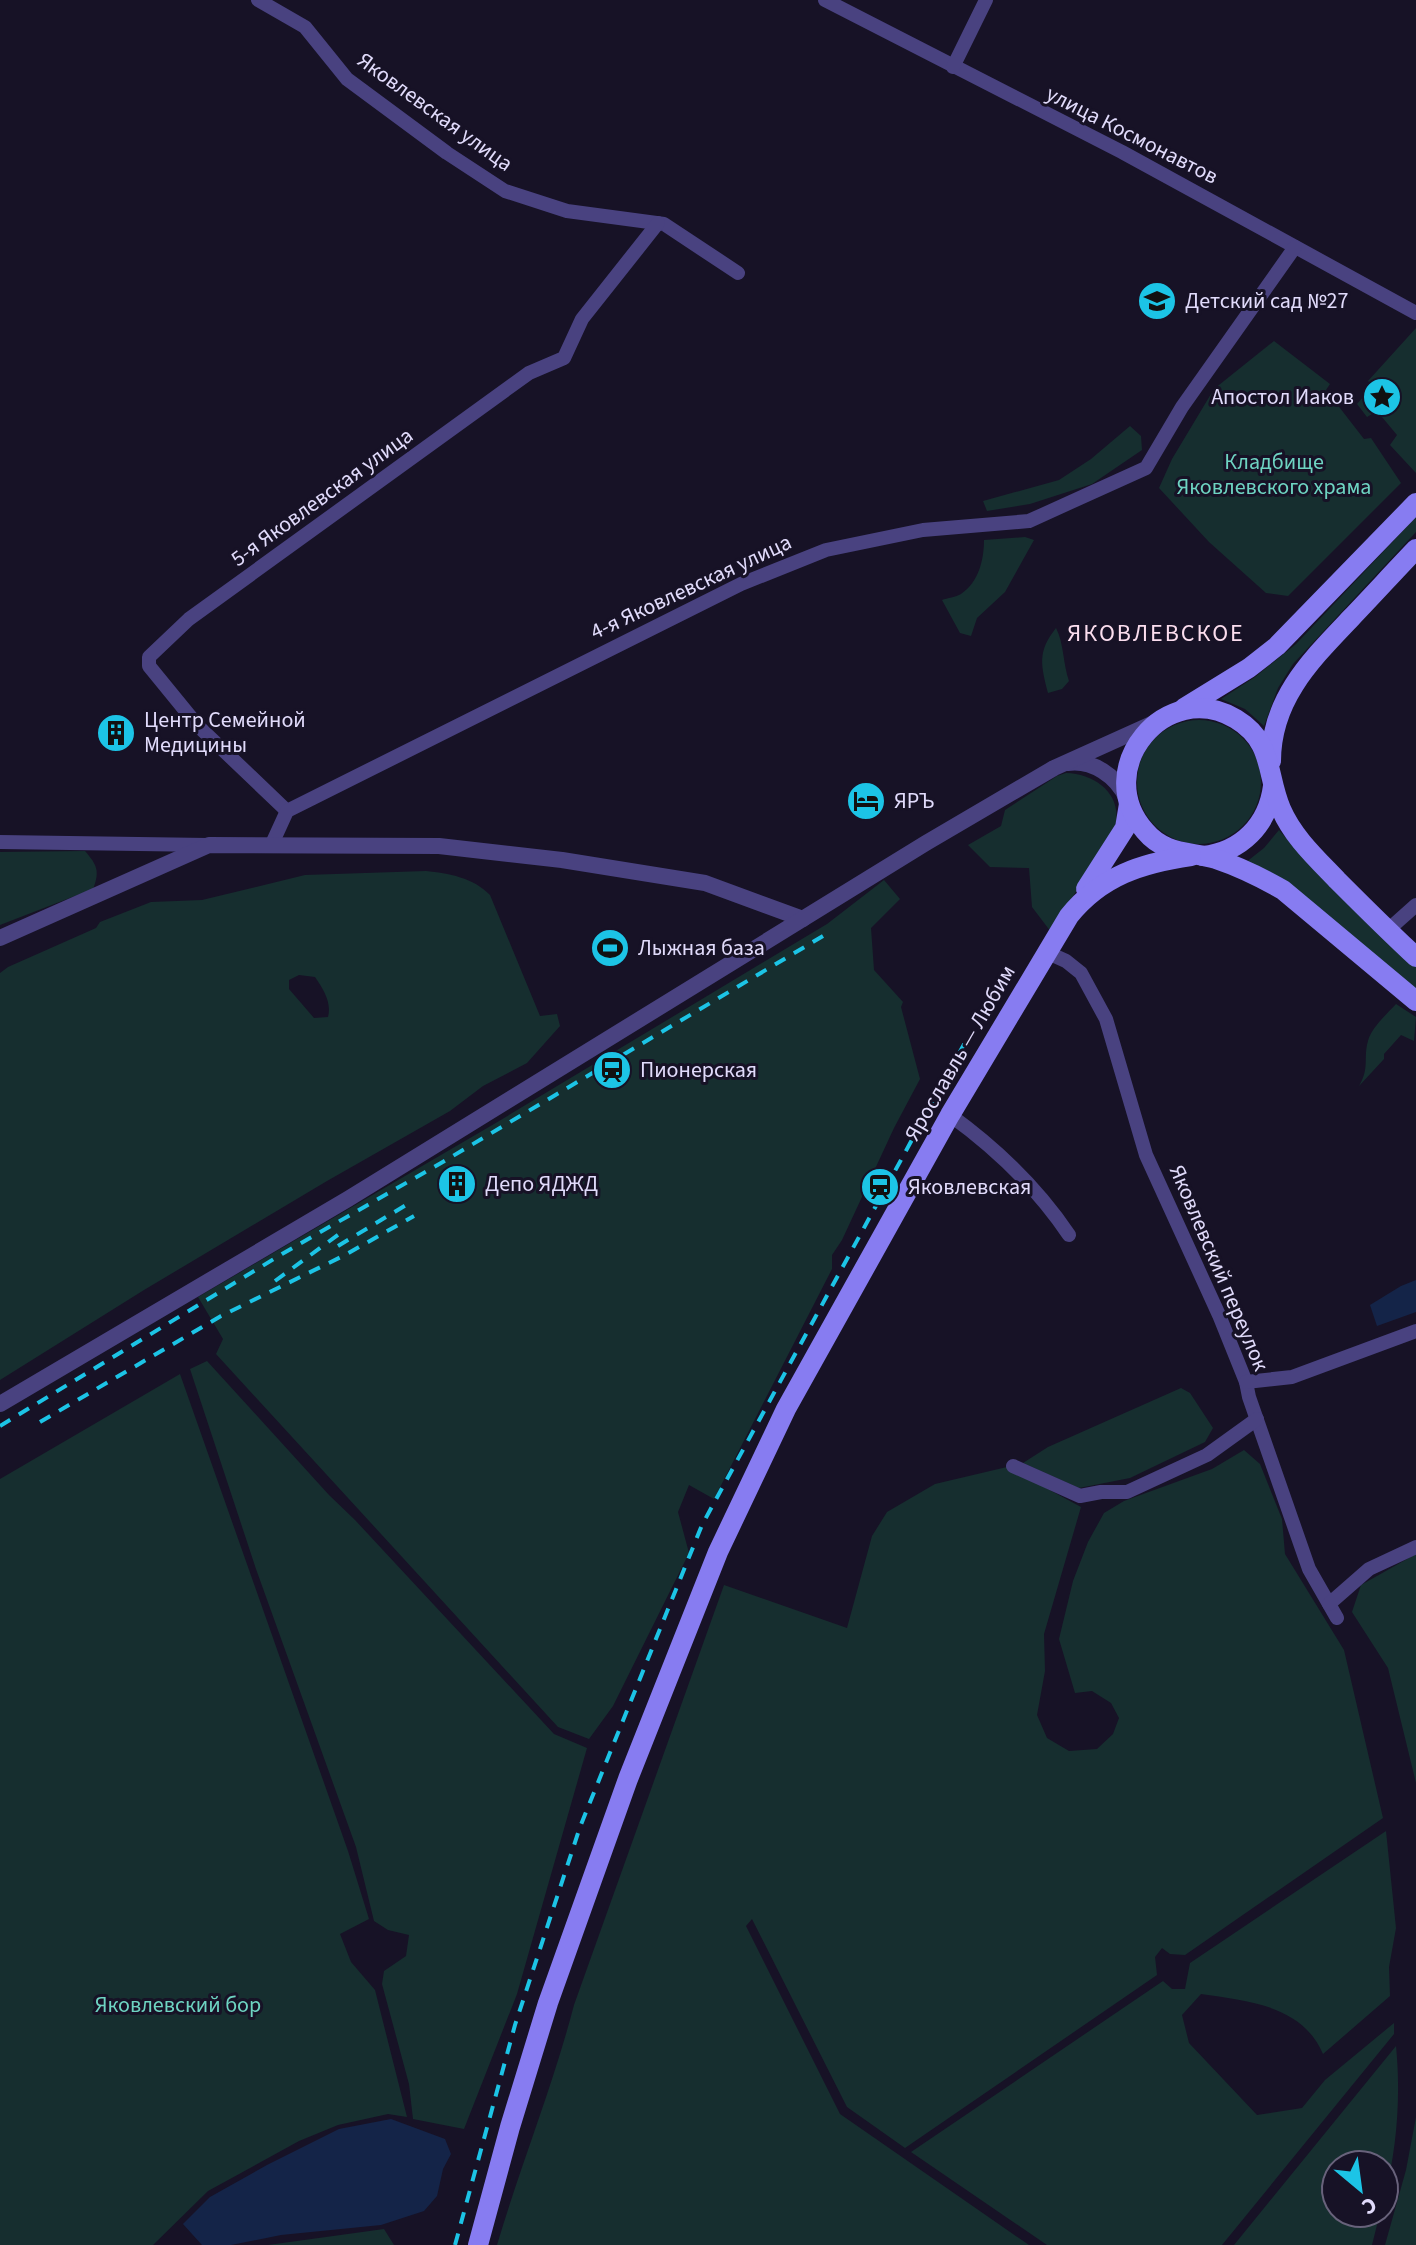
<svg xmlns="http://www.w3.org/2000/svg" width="1416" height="2245" viewBox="0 0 1416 2245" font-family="'Source Sans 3',sans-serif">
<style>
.green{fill:#162e2f;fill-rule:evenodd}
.water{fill:#142448}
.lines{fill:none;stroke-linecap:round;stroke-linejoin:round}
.minor{stroke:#494280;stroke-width:14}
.tertiary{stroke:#494280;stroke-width:16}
.secondary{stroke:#877cf1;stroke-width:20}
.rail{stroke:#1cc4e6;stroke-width:4;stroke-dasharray:12 10;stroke-linecap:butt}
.labels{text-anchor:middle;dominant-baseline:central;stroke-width:6;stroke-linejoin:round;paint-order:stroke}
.street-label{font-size:22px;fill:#e1dbfb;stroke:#171226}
.poi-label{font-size:22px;fill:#e1dbfb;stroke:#171226;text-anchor:start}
.park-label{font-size:22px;fill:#6ed4c2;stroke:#171226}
.neighbourhood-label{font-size:24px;letter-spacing:2px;fill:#fbddee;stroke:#171226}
</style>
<rect width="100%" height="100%" fill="#171226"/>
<g class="green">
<path d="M1416,328V473L1390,445L1397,435L1377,411L1367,417L1357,404L1373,386L1368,381Z"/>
<path d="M1274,341L1330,384L1326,390L1364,439L1371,438L1401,483L1288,596L1266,593L1209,542L1159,488L1172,459L1214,389Z"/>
<path d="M1130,426L1141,436L1142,450L1092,484L1030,504L987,511L983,501L1059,480L1091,459Z"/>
<path d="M1416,517V532L1293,664L1278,688L1264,726L1245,709L1221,699L1255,677L1296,644Z"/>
<path d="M1025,537L1034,540L1005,592L977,618L971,636L960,633L942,600C947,598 956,597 961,594C979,582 984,559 984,540Z"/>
<path d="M1056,628C1064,643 1063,665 1069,681L1062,689L1048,693C1041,665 1037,652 1056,628Z"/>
<circle cx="1199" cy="782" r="62"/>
<path d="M1066,773C1098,774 1125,797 1114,830L1051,932L1032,907L1029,868L990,867L968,845L1001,826L1005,810L1057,776Z"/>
<path d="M1279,830L1315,871L1416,967V991L1245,863L1264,848Z"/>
<path d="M85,851C97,865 100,871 93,889L0,925V852Z"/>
<path d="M426,871C448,873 474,878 490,895L540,1016L557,1014L560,1026L527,1063L483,1086L450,1111L327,1181L144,1290L0,1380V973L8,967L96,928L100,922L151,902L202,900L305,875ZM299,975L315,977C323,989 332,1002 328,1017L314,1018L289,989V980Z"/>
<path d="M884,880L900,899L871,928L874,970L903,1002L901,1007L920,1079L894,1128L842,1240L832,1255V1269L714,1499L689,1485L678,1512L689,1553L613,1706L589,1739L558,1727L216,1354L223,1339L198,1297L494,1124L827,924Z"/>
<path d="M1396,1004L1416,1017L1414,1041L1401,1035L1384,1054V1059L1359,1086C1370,1068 1363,1058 1368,1041C1371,1028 1387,1014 1396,1004Z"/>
<path d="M207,1361L329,1495L355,1520L554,1734L587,1748L517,1994L464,2129L413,2119L409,2084L382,1984L384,1971L406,1956L409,1935L388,1930L374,1921L356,1847L256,1569L190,1369Z"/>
<path d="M180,1374L348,1851L369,1919L340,1934L351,1962L375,1990L407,2117L388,2114L338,2125L299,2141L208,2191L153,2245H0V1479Z"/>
<path d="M1181,1388L1190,1393L1213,1428L1205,1442L1130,1478L1079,1488L1023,1463L1048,1447Z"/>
<path d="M1244,1450L1260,1464L1282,1519L1285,1554L1344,1650L1383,1818L1185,1955L1170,1954L1162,1948L1155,1957L1157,1975L905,2148L847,2107L752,1919L746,1926L840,2114L1029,2245H497C521,2164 553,2086 574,2005L724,1585L847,1628L872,1536L887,1512L935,1484L1007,1467L1081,1507L1044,1634L1045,1671L1037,1715L1047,1738L1069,1751L1097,1749L1113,1734L1119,1718L1111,1703L1092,1691L1075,1693L1059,1639L1073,1581L1088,1542L1104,1513L1124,1501L1212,1469Z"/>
<path d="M1416,1554V1783L1388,1668L1352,1612L1361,1585Z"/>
<path d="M1386,1831L1396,1928L1389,1967L1390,1996L1323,2054C1302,2005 1248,2001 1201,1994L1182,2015L1189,2043L1257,2115L1302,2108L1325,2080L1394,2023V2034L1222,2245H1047L911,2152L1163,1981L1172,1989H1185L1190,1963Z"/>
<path d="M1396,2046C1401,2096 1397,2150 1384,2198V2165H1336V2213H1380L1372,2245H1234Z"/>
<path d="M1416,2117V2245H1385L1406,2170Z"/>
<path d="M384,2229L394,2245H268Z"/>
</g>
<g class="water">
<path d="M1416,1280V1312L1377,1326L1370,1305L1401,1286Z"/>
<path d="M391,2119L445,2139L451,2154L443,2169L437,2196L424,2211L381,2225L281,2235L231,2245H202L183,2224L210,2197L267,2165L339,2129Z"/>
</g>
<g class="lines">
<g class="minor">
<path d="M258,0L305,27L347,79L447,153L505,191L567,211L664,224L738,273"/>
<path d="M825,0L1122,152L1416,313"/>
<path d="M953,67L986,0"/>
<path d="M287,811L198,726L149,666V657L189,619L529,373L564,358L582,319L658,223"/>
<path d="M0,842L208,845"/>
<path d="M271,846L287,811L741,584L826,550L923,530L1029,521L1146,468L1182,407L1295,247"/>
<path d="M1388,930L1416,905"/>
<path d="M1046,952L1066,961L1081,973L1106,1019L1146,1155L1219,1315L1246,1382L1249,1397L1309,1569L1337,1618"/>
<path d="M950,1115C997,1149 1036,1186 1069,1235"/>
<path d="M1246,1382L1292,1377L1416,1331"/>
<path d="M1013,1466L1080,1496L1101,1492H1127L1207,1455L1257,1419"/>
<path d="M1329,1604L1369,1569L1416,1547"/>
</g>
<g class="tertiary">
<path d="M1067,763C1092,759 1117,776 1127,799"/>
<path d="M0,938L209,845L439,846L562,860L705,883L803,919"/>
<path d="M0,1404L348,1199L926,843L1054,768L1156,722"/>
</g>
<g class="secondary">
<path d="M1184,708L1249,668L1277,646L1416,503"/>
<path d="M1271,761C1271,699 1311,660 1351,618C1373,595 1394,572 1416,549"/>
<path d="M1203,856C1241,852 1268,825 1273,786"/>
<path d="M1086,889L1125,828L1129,804"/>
<path d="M1416,957C1389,932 1363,906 1337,880C1316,858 1293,837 1281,809C1266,774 1274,742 1236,719C1166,677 1090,769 1145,831C1165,855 1190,851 1216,859C1240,867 1262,878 1283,890L1416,1001"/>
<path d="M478,2245L510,2127L548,2003L628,1779L718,1552L786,1409L950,1115L1069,916C1101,876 1142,863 1191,856"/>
</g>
<g class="rail">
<path d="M338,1246L406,1205"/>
<path d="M275,1281L346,1229"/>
<path d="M40,1422L221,1316L345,1255L414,1216"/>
<path d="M0,1426L282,1254L441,1163L823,936"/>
<path d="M455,2245L515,2025L580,1827L702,1525L968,1037"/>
</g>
</g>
<defs>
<g id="school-disc" transform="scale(2)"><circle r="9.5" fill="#1cc4e6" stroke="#171226"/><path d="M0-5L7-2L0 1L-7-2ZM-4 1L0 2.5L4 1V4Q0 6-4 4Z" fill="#111"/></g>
<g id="sight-disc" transform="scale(2)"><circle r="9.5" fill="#1cc4e6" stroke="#171226"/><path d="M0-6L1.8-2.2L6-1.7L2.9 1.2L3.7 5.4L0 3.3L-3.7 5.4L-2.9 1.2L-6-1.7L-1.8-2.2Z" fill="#111"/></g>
<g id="building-disc" transform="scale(2)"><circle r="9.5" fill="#1cc4e6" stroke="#171226"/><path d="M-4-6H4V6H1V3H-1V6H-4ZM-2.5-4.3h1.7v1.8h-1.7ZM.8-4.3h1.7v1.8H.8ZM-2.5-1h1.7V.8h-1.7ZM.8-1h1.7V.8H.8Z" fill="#111"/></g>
<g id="hotel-disc" transform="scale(2)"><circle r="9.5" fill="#1cc4e6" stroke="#171226"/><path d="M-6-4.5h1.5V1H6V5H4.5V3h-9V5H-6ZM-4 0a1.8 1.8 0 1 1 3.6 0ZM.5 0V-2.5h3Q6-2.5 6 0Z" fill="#111"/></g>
<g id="stadium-disc" transform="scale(2)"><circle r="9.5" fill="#1cc4e6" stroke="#171226"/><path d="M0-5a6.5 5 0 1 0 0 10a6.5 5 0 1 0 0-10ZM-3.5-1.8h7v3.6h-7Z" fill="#111"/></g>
<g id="station-disc" transform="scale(2)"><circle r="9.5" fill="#1cc4e6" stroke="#171226"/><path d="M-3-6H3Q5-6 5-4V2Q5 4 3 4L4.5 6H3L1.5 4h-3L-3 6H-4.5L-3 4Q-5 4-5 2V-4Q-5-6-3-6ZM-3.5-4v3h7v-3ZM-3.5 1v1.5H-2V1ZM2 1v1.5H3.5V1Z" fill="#111"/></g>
</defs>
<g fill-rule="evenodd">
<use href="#school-disc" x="1157" y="301"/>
<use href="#sight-disc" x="1382" y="397"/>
<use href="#building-disc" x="116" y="733"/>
<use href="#hotel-disc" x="866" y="801"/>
<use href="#stadium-disc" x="610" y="948"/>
<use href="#station-disc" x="612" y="1070"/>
<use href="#building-disc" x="457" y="1184"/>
<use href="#station-disc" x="880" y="1187"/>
</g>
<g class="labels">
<g class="street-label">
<text transform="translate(435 112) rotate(36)">Яковлевская улица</text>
<text transform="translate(1132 135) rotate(27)">улица Космонавтов</text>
<text transform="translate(322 497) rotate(-36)">5-я Яковлевская улица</text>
<text transform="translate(691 587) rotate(-25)">4-я Яковлевская улица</text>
<text transform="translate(960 1053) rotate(-60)">Ярославль — Любим</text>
<text transform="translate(1219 1268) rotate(67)">Яковлевский переулок</text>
</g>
<g class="poi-label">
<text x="1185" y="301">Детский сад №27</text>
<text x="1354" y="397" text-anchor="end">Апостол Иаков</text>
<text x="144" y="720">Центр Семейной<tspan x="144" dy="25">Медицины</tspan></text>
<text x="894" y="801">ЯРЪ</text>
<text x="638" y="948">Лыжная база</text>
<text x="640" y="1070">Пионерская</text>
<text x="485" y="1184">Депо ЯДЖД</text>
<text x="908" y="1187">Яковлевская</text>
</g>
<g class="park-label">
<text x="1274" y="462">Кладбище<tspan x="1274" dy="25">Яковлевского храма</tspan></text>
<text x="178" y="2005">Яковлевский бор</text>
</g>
<g class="neighbourhood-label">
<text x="1156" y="633">ЯКОВЛЕВСКОЕ</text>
</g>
</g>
<g transform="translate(1360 2189) rotate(151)"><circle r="38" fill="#171226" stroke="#68627b" stroke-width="2"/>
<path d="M0-6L14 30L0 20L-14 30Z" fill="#1cc4e6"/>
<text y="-12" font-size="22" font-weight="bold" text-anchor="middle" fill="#e1dbfb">С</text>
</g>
</svg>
